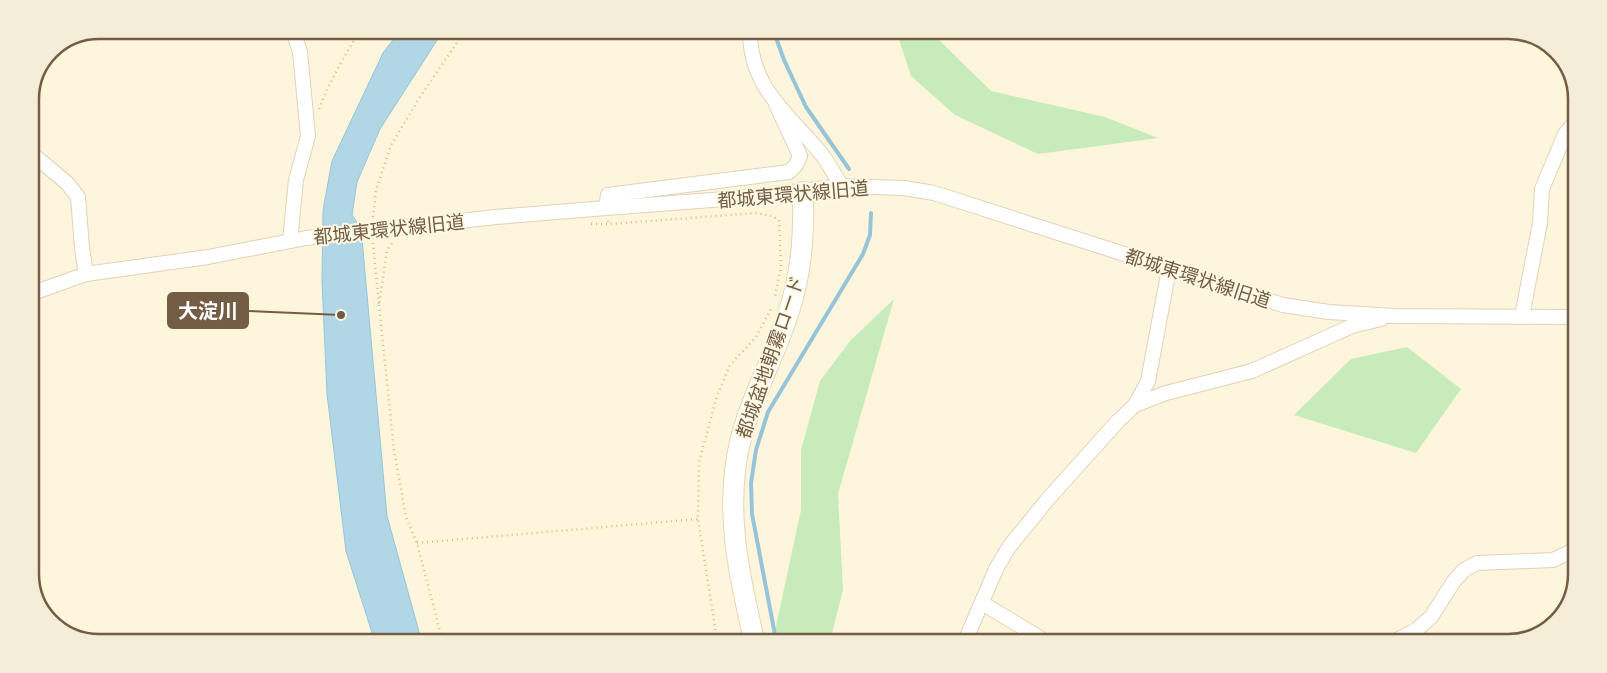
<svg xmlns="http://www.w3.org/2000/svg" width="1607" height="673" viewBox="0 0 1607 673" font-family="'PT Sans Narrow','Noto Sans JP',sans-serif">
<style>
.green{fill:#c7ebbb}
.water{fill:#b1d7e7;stroke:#97c4d9}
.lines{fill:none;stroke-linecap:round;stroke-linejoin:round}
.stream{stroke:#97c4d9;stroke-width:4}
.street-casing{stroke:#e1d2b9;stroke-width:16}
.secondary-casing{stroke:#e7d4b6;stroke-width:22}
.path{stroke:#d8ba97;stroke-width:2.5;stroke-dasharray:1 4;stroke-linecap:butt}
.street{stroke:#fff;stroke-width:14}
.secondary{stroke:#fff;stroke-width:20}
.labels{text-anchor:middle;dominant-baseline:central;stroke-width:4;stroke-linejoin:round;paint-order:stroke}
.street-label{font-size:19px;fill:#735d45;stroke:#fff9e4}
.rim{fill:none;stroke:#735d45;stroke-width:2.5}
.leader{fill:none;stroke:#735d45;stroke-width:2}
.callout-dot{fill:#735d45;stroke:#fff9e4;stroke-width:2}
.callout{fill:#735d45;stroke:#735d45;stroke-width:2}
.callout-label{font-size:20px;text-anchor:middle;font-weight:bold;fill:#fff}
</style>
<rect width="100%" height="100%" fill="#fdf6dc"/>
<g class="green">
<path d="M897,33H932L991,91L1105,117L1158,138L1038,154L955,115L911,76Z"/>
<path d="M894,299L838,494L843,590L830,641L773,640L801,510V450L820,381L851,340Z"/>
<path d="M1407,347L1461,389L1416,453L1294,415L1351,359Z"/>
</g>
<path class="water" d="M400,31H443L380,129L357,182L352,215L361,228L387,516L421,639H374L346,551L327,394L322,281L323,210L332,161L383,53Z"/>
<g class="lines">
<g class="stream">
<path d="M774,32L784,60L806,107L849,169"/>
<path d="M776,640L752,514L751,483L756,450L768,412L863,254L870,235L871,213"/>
</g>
<g class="street-casing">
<g id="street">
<path d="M750,32C750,87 787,113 819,151C828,161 834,175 842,186"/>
<path d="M30,152L67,183L78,197L82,248L86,274"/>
<path d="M606,208L608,195L789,172L796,165L800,156L776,104"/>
<path d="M290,241L296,180L308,136L300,52L293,31"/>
<path d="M30,294L86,274L208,257L306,238L496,217L606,208L751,197L842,186L904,188L934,193L1283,305L1329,312L1394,316L1575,317"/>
<path d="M1522,316L1540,223L1542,189L1565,134L1577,120"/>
<path d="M1135,405L1148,381L1169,269"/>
<path d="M982,603L1040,638L1041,641"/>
<path d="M965,641L997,567L1009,547L1048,499L1118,421L1135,405L1166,393L1252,371L1352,326L1381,319"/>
<path d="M1391,643L1416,630L1431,617L1454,581L1464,570L1477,563L1553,560L1572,551"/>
</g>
</g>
<g class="secondary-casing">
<path id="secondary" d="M754,640C739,575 724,510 740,442C751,397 775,356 789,311C802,271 804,234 803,192"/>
</g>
<g class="path">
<path d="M319,109C330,81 344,56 360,31"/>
<path d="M373,217L376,190L391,145L420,97L465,31"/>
<path d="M608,221L609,224L756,213L772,216L779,220L781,267L775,296"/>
<path d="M591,224H608"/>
<path d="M373,243L379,305L387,250L393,242"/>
<path d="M379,305L394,450L406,517L417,543L442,639"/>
<path d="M417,543L698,519"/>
<path d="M717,640L698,519L699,462L717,396L730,365L756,337L771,309"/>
</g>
<use href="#street" class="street"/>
<use href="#secondary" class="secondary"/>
</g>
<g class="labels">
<g class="street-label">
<text transform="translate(793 194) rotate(-5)">都城東環状線旧道</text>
<text transform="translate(389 229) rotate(-6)">都城東環状線旧道</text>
<text transform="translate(1198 278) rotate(18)">都城東環状線旧道</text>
<text transform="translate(770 357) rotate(-71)">都城盆地朝霧ロード</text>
</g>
</g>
<path d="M0 0H1607V673H0ZM99 39H1508A60 60 0 0 1 1568 99V574A60 60 0 0 1 1508 634H99A60 60 0 0 1 39 574V99A60 60 0 0 1 99 39Z" fill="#f4edd7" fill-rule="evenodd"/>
<path class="rim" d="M99 39H1508A60 60 0 0 1 1568 99V574A60 60 0 0 1 1508 634H99A60 60 0 0 1 39 574V99A60 60 0 0 1 99 39Z"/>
<path class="leader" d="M341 315L248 311"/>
<circle class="callout-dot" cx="341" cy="315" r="5"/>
<rect class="callout" x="168" y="293" width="80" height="35" rx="5"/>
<g class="callout-label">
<text x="208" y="318">大淀川</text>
</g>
</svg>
